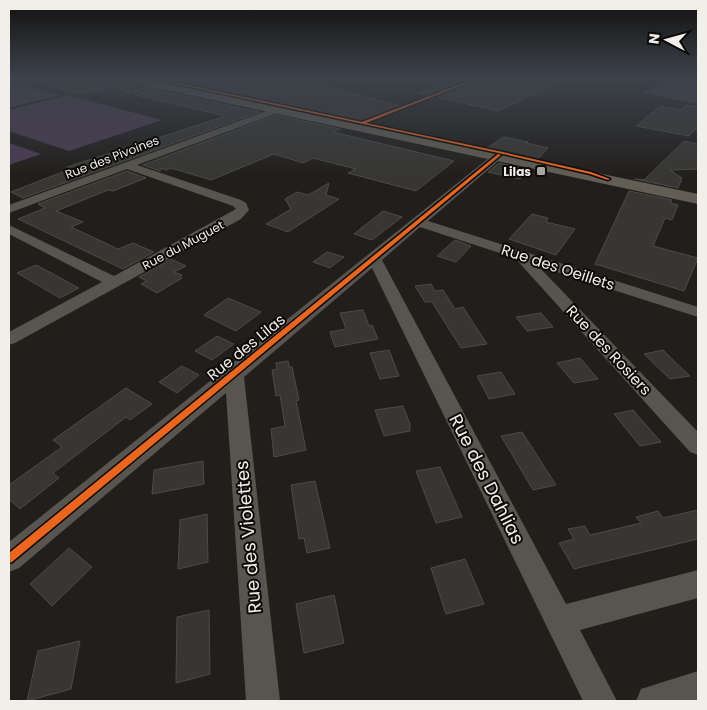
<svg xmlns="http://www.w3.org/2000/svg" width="707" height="710" viewBox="0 0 707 710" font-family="Poppins,sans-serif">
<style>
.green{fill:#4b3c53}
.building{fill:#373633;stroke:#4c4b49}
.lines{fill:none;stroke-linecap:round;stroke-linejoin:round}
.lane{fill:#57554d;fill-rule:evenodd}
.street{fill:#57554d;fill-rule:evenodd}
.primary{fill:#625e55;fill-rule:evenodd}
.cycleway-casing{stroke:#0b0a08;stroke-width:3}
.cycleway{fill:#eb651d;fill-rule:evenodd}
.poi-dot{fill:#a8a6a2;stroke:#0b0a08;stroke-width:2}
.labels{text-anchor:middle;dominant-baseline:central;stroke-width:4;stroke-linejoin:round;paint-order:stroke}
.far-street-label{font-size:12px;fill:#f1efea;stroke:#0b0a08}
.far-poi-label{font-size:12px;font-weight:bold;fill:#f1efea;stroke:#0b0a08;text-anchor:end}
.street-label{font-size:15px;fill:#f1efea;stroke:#0b0a08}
.near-street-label{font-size:18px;fill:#f1efea;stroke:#0b0a08}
</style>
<rect width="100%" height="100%" fill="#211f1c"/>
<g class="green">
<path d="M9,77H30L11,82L60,95L9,108Z"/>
<path d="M671,77H698V104L643,93Z"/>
<path d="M67,95L162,120L69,151L9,131V110Z"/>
<path d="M9,143L41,154L9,165Z"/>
</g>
<g class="building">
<path d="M39,77H113L120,82L141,87L130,90V93L124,92L120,88L79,93L39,83Z"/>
<path d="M190,77H289L401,106L360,122L175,83Z"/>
<path d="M462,77H572L498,111L419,93Z"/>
<path d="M152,89L259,112L23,198L11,192L70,169L67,167L226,116L135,95Z"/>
<path d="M687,105L698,107V127L689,136L636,126L660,106L681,110Z"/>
<path d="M276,115L340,129L333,132L454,161L416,191L348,173L356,169L313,158L303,163L274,154L211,180L171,168L166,170L161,168L160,171L143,165Z"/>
<path d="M504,137L528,142L526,143L548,148L538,159L487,148Z"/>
<path d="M684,141L698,144V169L670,170L682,178L678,188L635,179L644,180Z"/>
<path d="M499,163L528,170L520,179L488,172Z"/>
<path d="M127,171L146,178L113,191L108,190L56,211L83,222L71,227L118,249L133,243L154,252L123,269L18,219L45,208L38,204Z"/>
<path d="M329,183L326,195L339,199L288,232L266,224L291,209L285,199L297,192L308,195Z"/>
<path d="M629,191L672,200L670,203L678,205L672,220L665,218L653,246L698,258L684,291L595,264Z"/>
<path d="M383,211L402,217L372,240L354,234Z"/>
<path d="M532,214L548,218L546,222L575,229L556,255L509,239Z"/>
<path d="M455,240L471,246L456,262L437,256Z"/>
<path d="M327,252L344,257L330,268L313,262Z"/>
<path d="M171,259L186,266L174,272L182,275L180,276L182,278L157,293L141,284L147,281L139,277Z"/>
<path d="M36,265L57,276L79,288L60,298L17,273Z"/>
<path d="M431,284L435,291L443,290L455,309L463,307L487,344L461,348L432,302H425L415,286Z"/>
<path d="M228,298L261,312L236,331L204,315Z"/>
<path d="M363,310L369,326L372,325L378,339L335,347L330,332L346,329L340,313Z"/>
<path d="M541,313L553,327L527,331L516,317Z"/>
<path d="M217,336L234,344L212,360L195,351Z"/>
<path d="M389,350L399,376L380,379L370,353Z"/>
<path d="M663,350L675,362L690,376L670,379L644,354Z"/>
<path d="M580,358L598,379L574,383L557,363Z"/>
<path d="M288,361L289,367H292L299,400L296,401L306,450L274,457L271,429L285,426L280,395L276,396L272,370L277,369L276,363Z"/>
<path d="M182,366L199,375L177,393L159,382Z"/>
<path d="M501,372L515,394L489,399L477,376Z"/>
<path d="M126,388L152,404L130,420L126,417L53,473L59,478L20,509L9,499V485L62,447L53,440Z"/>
<path d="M403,406L410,424V431L384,436L375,410Z"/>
<path d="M633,410L661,442L640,446L614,414Z"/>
<path d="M522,432L533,449L556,485L533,490L501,436Z"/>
<path d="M203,461L204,484L152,494L154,470Z"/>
<path d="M440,467L462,517L436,523L416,471Z"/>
<path d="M315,481L330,548L307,553L304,538L299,539L291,485Z"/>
<path d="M698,510V539L590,565L574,569L559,543L574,539L568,529L585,526L590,535L641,523L636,517L658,511L663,518Z"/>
<path d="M207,514L208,562L178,569L180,520Z"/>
<path d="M69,548L92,567L52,606L30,584Z"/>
<path d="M465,559L484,604L446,614L431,568Z"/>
<path d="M334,595L344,643L304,653L296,604Z"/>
<path d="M209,610L210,674L176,683L177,617Z"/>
<path d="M80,641L71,689L27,701L38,651Z"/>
</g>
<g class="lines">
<path class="lane" d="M155,84L158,85L134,93L131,92Z"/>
<g class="street">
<path d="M175,77H188L156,87L152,85Z"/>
<path d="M280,106L283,107V111L137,165L241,200L246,203L249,210L241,219L15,343L9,345V332L102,282L9,234V225L114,276L236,209L233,206L127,169L9,213V205Z"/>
<path d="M499,152L504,155L503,157L428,221L698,307V317L538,266L698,432V455L690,452L515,258L420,227L382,260L566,604L698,570V598L580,630L617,701H583L372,268L244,377L280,701H246L226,393L19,568L9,572V542L495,153Z"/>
<path d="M698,671V701H636L641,689Z"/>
</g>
<path class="primary" d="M115,77H137L698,194V204L120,80Z"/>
<g class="cycleway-casing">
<g id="cycleway">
<path d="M144,77H150L362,122L479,77H483L366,123L503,152L591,172L610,179L608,180L590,174L503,154Z"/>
<path d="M498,154L501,155L12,562L9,563V553Z"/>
</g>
</g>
<use href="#cycleway" class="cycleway"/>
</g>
<linearGradient id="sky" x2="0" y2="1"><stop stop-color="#12110f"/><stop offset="0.44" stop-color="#3d424b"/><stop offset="1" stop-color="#3d424b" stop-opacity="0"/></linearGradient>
<rect width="707" height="177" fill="url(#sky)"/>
<rect class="poi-dot" x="536" y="166" width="10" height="10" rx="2.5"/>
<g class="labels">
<g class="far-street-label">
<text transform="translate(112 157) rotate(-21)">Rue des Pivoines</text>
<text transform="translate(183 245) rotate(-28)">Rue du Muguet</text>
</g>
<g class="far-poi-label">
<text x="531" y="171">Lilas</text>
</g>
<g class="street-label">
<text transform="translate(558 267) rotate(18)">Rue des Oeillets</text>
<text transform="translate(246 347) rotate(-39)">Rue des Lilas</text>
<text transform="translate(609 350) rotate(47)">Rue des Rosiers</text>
</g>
<g class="near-street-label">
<text transform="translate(487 479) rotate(63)">Rue des Dahlias</text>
<text transform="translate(248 537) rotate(-95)">Rue des Violettes</text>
</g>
</g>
<rect width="707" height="710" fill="none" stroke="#f1efea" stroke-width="20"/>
<g transform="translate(667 40) rotate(276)" stroke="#0b0a08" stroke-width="4" paint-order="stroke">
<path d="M0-4L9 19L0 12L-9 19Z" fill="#f1efea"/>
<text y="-8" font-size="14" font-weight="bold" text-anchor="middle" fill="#f1efea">N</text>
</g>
</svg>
